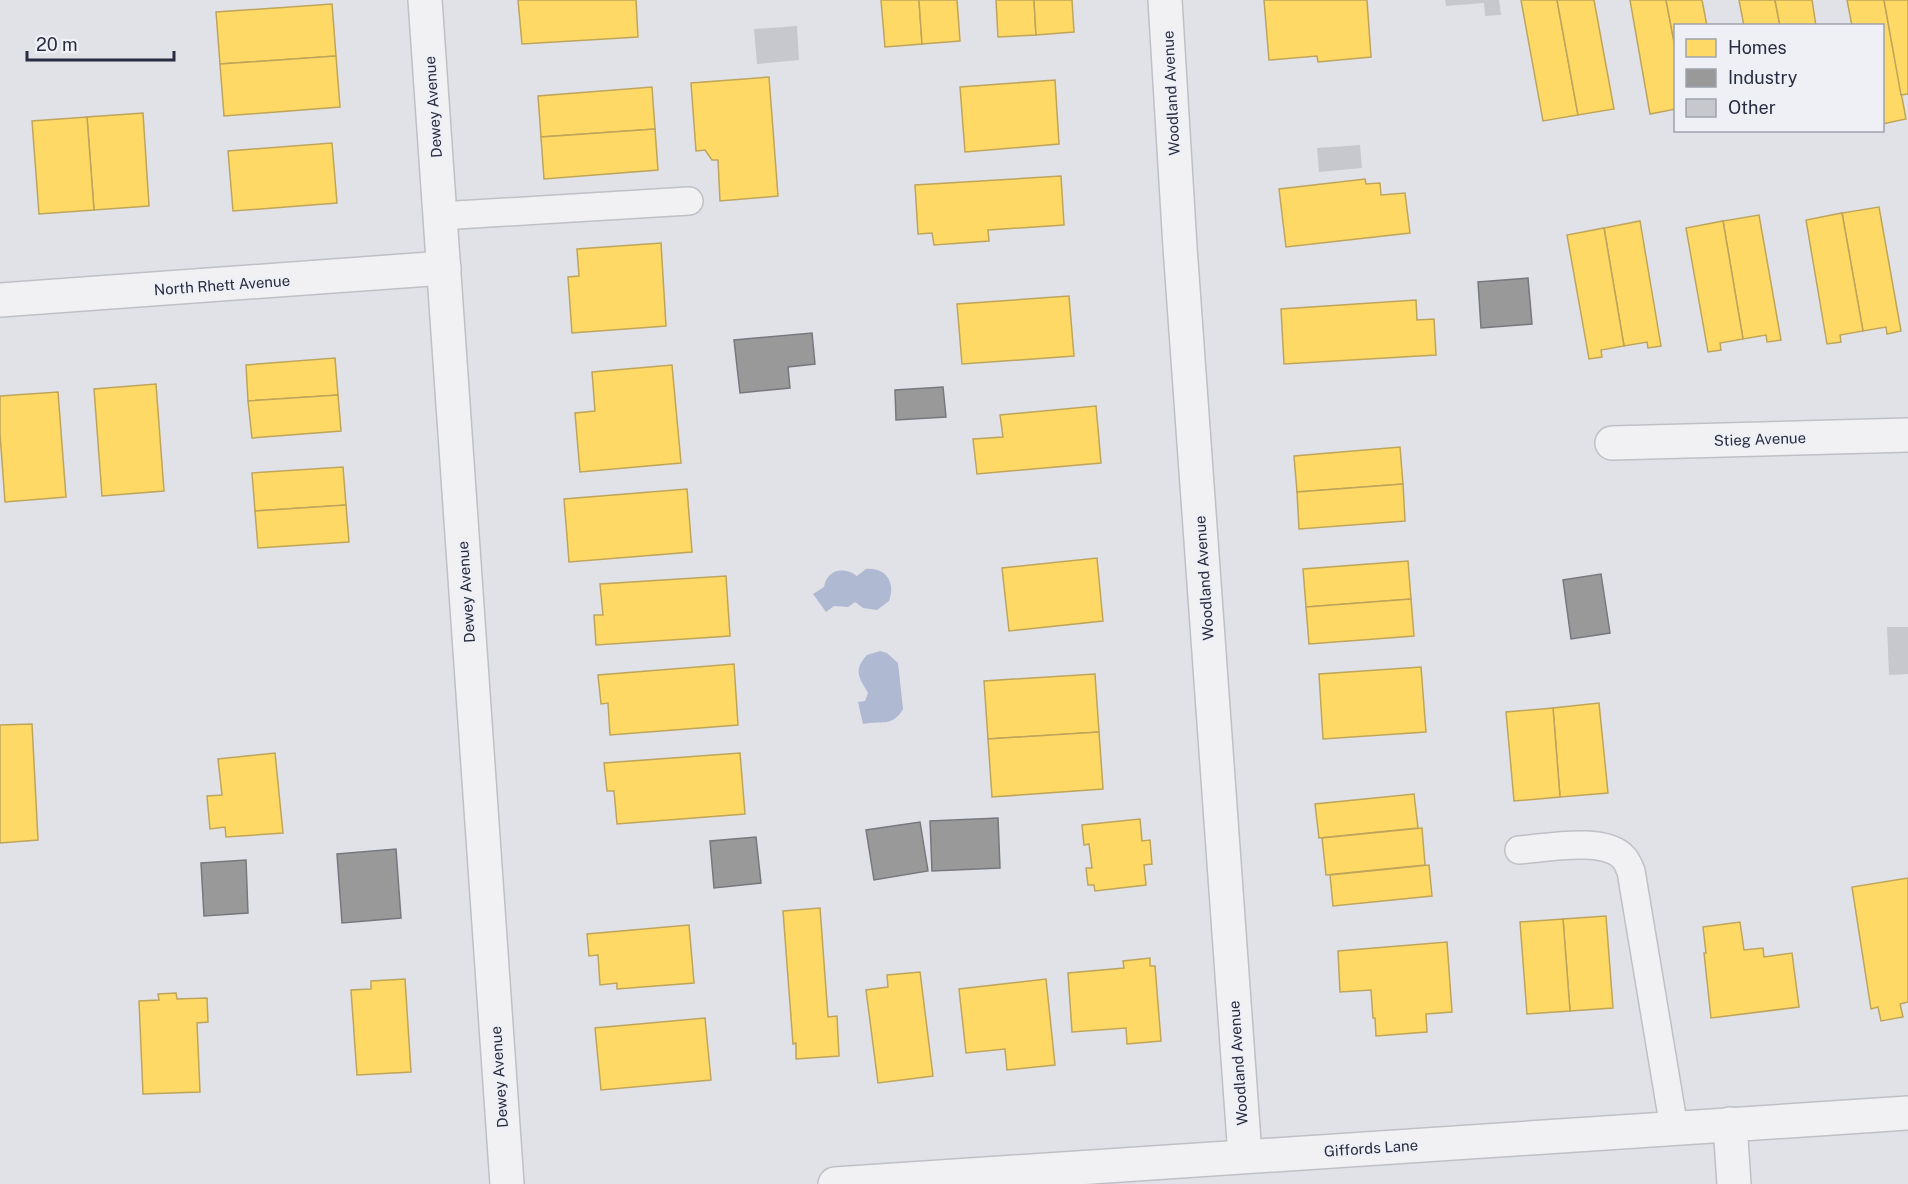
<svg xmlns="http://www.w3.org/2000/svg" width="1908" height="1184" viewBox="0 0 1908 1184" font-family="'Public Sans',sans-serif">
<style>
.water{fill:#afb9d2}
.homes{fill:#ffd966;stroke:#bea55b;stroke-width:1.5}
.industry{fill:#999;stroke:#77787e;stroke-width:1.5}
.building{fill:#c7c8ce}
.lines{fill:none;stroke-linecap:round;stroke-linejoin:round}
.service-casing{stroke:#bfc0c5;stroke-width:30}
.minor-casing{stroke:#bfc0c5;stroke-width:36}
.tertiary-casing{stroke:#bfc0c5;stroke-width:36}
.service{stroke:#f1f1f3;stroke-width:27}
.minor{stroke:#f1f1f3;stroke-width:33}
.tertiary{stroke:#f1f1f3;stroke-width:33}
.labels{text-anchor:middle;dominant-baseline:central;stroke-width:6;stroke-linejoin:round;paint-order:stroke}
.street-label{font-size:15px;fill:#282c40;stroke:#eff0f6}
</style>
<rect width="100%" height="100%" fill="#e1e2e7"/>
<g class="water">
<path d="M866,569C886,567 896,583 889,601L877,610L863,608L855,602L848,607L834,606L826,612L813,594L824,587C827,570 843,566 857,576Z"/>
<path d="M880,651L887,653L898,663L903,709C892,728 881,720 863,724L858,702L865,701L868,693C859,677 853,670 867,655Z"/>
</g>
<g class="homes">
<path d="M518,0H636L638,37L522,44Z"/>
<path d="M881,0H919L922,44L885,47Z"/>
<path d="M919,0H957L960,41L922,44Z"/>
<path d="M996,0H1034L1036,35L998,37Z"/>
<path d="M1034,0H1072L1074,32L1036,35Z"/>
<path d="M1264,0H1367L1371,57L1318,62L1317,56L1269,60Z"/>
<path d="M1521,0H1557L1578,115L1543,121Z"/>
<path d="M1557,0H1594L1614,109L1578,115Z"/>
<path d="M1630,0H1666L1676,52V109L1650,114Z"/>
<path d="M1666,0H1702L1707,26H1676V52Z"/>
<path d="M1739,0H1775L1780,26H1744Z"/>
<path d="M1775,0H1812L1816,26H1780Z"/>
<path d="M1847,0H1884L1906,119L1882,124V26H1852Z"/>
<path d="M1884,0H1908V94L1901,95Z"/>
<path d="M332,4L336,56L220,64L216,12Z"/>
<path d="M336,56L340,107L224,116L220,64Z"/>
<path d="M769,77L778,196L720,201L718,160H712L705,150L696,151L691,83Z"/>
<path d="M1055,80L1059,144L965,152L960,87Z"/>
<path d="M652,87L655,129L541,137L538,96Z"/>
<path d="M143,113L149,206L94,210L87,117Z"/>
<path d="M87,117L94,210L39,214L32,121Z"/>
<path d="M655,129L658,170L544,179L541,137Z"/>
<path d="M332,143L337,203L233,211L228,151Z"/>
<path d="M1061,176L1064,225L988,230L989,241L934,245L932,233L918,234L915,185Z"/>
<path d="M1365,179L1366,184L1380,183L1381,195L1405,193L1410,233L1286,247L1279,189Z"/>
<path d="M1879,207L1901,331L1887,334L1886,327L1863,331L1842,213Z"/>
<path d="M1842,213L1863,331L1840,335L1841,342L1827,344L1806,220Z"/>
<path d="M1759,215L1781,340L1767,342L1766,335L1743,339L1723,221Z"/>
<path d="M1640,221L1661,346L1648,348L1647,342L1624,346L1604,228Z"/>
<path d="M1723,221L1743,339L1720,343L1721,350L1708,352L1686,228Z"/>
<path d="M1604,228L1624,346L1601,350L1602,357L1589,359L1567,235Z"/>
<path d="M661,243L666,326L572,333L568,277L579,276L577,249Z"/>
<path d="M1069,296L1074,356L962,364L957,304Z"/>
<path d="M1416,300L1417,320L1434,319L1436,355L1284,364L1281,309Z"/>
<path d="M335,358L338,395L248,401L246,365Z"/>
<path d="M672,365L681,463L580,472L575,413L595,411L592,372Z"/>
<path d="M156,384L164,491L102,496L94,389Z"/>
<path d="M58,392L66,497L5,502L0,434V396Z"/>
<path d="M338,395L341,431L252,438L248,401Z"/>
<path d="M1096,406L1101,463L977,474L973,439L1003,437L1000,415Z"/>
<path d="M1400,447L1403,484L1297,492L1294,456Z"/>
<path d="M343,467L346,505L255,511L252,473Z"/>
<path d="M1403,484L1405,521L1299,529L1297,492Z"/>
<path d="M687,489L692,552L569,562L564,499Z"/>
<path d="M346,505L349,542L258,548L255,511Z"/>
<path d="M1097,558L1103,621L1009,631L1002,568Z"/>
<path d="M1408,561L1411,599L1306,607L1303,569Z"/>
<path d="M726,576L730,636L596,645L594,615H603L600,584Z"/>
<path d="M1411,599L1414,636L1309,644L1306,607Z"/>
<path d="M734,664L738,725L610,735L608,703L601,704L598,675Z"/>
<path d="M1421,667L1426,732L1323,739L1319,674Z"/>
<path d="M1095,674L1099,732L988,739L984,681Z"/>
<path d="M1599,703L1608,793L1560,797L1553,708Z"/>
<path d="M1553,708L1560,797L1514,801L1506,712Z"/>
<path d="M32,724L38,840L0,843V725Z"/>
<path d="M1099,732L1103,789L992,797L988,739Z"/>
<path d="M275,753L283,833L226,837L225,827L210,829L207,796L222,795L218,759Z"/>
<path d="M740,753L745,814L617,824L614,791H607L604,763Z"/>
<path d="M1414,794L1418,828L1319,838L1315,804Z"/>
<path d="M1140,819L1142,841L1150,840L1152,864L1144,865L1146,885L1095,891L1094,885H1088L1086,868H1092L1089,844L1084,845L1082,825Z"/>
<path d="M1422,828L1425,865L1326,875L1322,838Z"/>
<path d="M1429,865L1432,896L1333,906L1330,875Z"/>
<path d="M1908,878V1002L1900,1004L1903,1017L1881,1021L1878,1007L1871,1009L1852,887Z"/>
<path d="M820,908L828,1017L837,1016L839,1056L796,1059V1043L793,1044L783,911Z"/>
<path d="M1606,916L1613,1008L1570,1011L1563,919Z"/>
<path d="M1563,919L1570,1011L1527,1014L1520,922Z"/>
<path d="M1740,922L1744,950L1763,948L1764,957L1792,953L1799,1007L1711,1018L1704,953H1706L1703,927Z"/>
<path d="M689,925L694,983L617,989V983L600,985L598,955L589,956L587,934Z"/>
<path d="M1447,942L1452,1012L1426,1014L1427,1032L1376,1036L1375,1018H1373L1371,990L1340,992L1338,951Z"/>
<path d="M1150,958V966H1155L1161,1041L1127,1044L1126,1028L1072,1032L1068,973L1124,968L1123,961Z"/>
<path d="M920,972L933,1076L878,1083L866,990L888,987L887,975Z"/>
<path d="M405,979L411,1072L357,1075L351,990L371,989V981Z"/>
<path d="M1046,979L1055,1065L1007,1070L1005,1049L966,1053L959,989Z"/>
<path d="M176,993L177,999L207,998L208,1022L197,1023L200,1092L143,1094L139,1001L159,1000L158,994Z"/>
<path d="M705,1018L711,1080L601,1090L595,1028Z"/>
</g>
<g class="industry">
<path d="M1528,278L1532,324L1481,328L1478,282Z"/>
<path d="M812,333L815,364L788,367L790,388L740,393L734,340Z"/>
<path d="M943,387L946,417L896,420L895,390Z"/>
<path d="M1601,574L1610,633L1571,639L1563,580Z"/>
<path d="M998,818L1000,868L932,871L930,821Z"/>
<path d="M920,822L928,871L874,880L866,830Z"/>
<path d="M756,837L761,883L714,888L710,841Z"/>
<path d="M396,849L401,918L342,923L337,854Z"/>
<path d="M246,860L248,913L204,916L201,863Z"/>
</g>
<g class="building">
<path d="M1445,0H1499L1501,15L1485,16L1484,3L1446,6Z"/>
<path d="M797,26L799,60L757,64L754,29Z"/>
<path d="M1360,145L1362,168L1319,172L1317,148Z"/>
<path d="M1887,627H1908V674L1889,675Z"/>
</g>
<g class="lines">
<g class="service-casing">
<g id="service">
<path d="M440,216L689,201"/>
<path d="M1519,850C1546,848 1605,836 1624,858C1627,861 1629,867 1631,871L1674,1128"/>
</g>
</g>
<g class="minor-casing">
<g id="minor">
<path d="M425,0L507,1184"/>
<path d="M1165,0L1180,247L1245,1156"/>
<path d="M0,300L444,268"/>
<path d="M1612,443L1908,435"/>
<path d="M1730,1124L1734,1184"/>
</g>
</g>
<g class="tertiary-casing">
<path id="tertiary" d="M835,1184L1908,1113"/>
</g>
<use href="#service" class="service"/>
<use href="#minor" class="minor"/>
<use href="#tertiary" class="tertiary"/>
</g>
<g class="labels">
<g class="street-label">
<text transform="translate(1171 93) rotate(-93)">Woodland Avenue</text>
<text transform="translate(433 107) rotate(-94)">Dewey Avenue</text>
<text transform="translate(222 285) rotate(-4)">North Rhett Avenue</text>
<text transform="translate(1760 439) rotate(-2)">Stieg Avenue</text>
<text transform="translate(1204 578) rotate(-94)">Woodland Avenue</text>
<text transform="translate(466 592) rotate(-94)">Dewey Avenue</text>
<text transform="translate(1238 1063) rotate(-94)">Woodland Avenue</text>
<text transform="translate(499 1077) rotate(-94)">Dewey Avenue</text>
<text transform="translate(1371 1148) rotate(-4)">Giffords Lane</text>
</g>
</g>
<rect x="1674" y="24" width="210" height="108" fill="#eff0f6" stroke="#9fa2ad" stroke-width="1.5"/>
<rect x="1686" y="39" width="30" height="18" fill="#ffd966" stroke="#9fa2ad" stroke-width="1.5"/>
<text x="1728" y="54" font-size="18" fill="#282c40">Homes</text>
<rect x="1686" y="69" width="30" height="18" fill="#999999" stroke="#9fa2ad" stroke-width="1.5"/>
<text x="1728" y="84" font-size="18" fill="#282c40">Industry</text>
<rect x="1686" y="99" width="30" height="18" fill="#c7c8ce" stroke="#9fa2ad" stroke-width="1.5"/>
<text x="1728" y="114" font-size="18" fill="#282c40">Other</text>
<path d="M27 51v9h147v-9" fill="none" stroke="#282c40" stroke-width="3"/>
<text x="36" y="51" font-size="18" fill="#282c40" stroke="#eff0f6" stroke-width="4.5" paint-order="stroke">20 m</text>
</svg>
